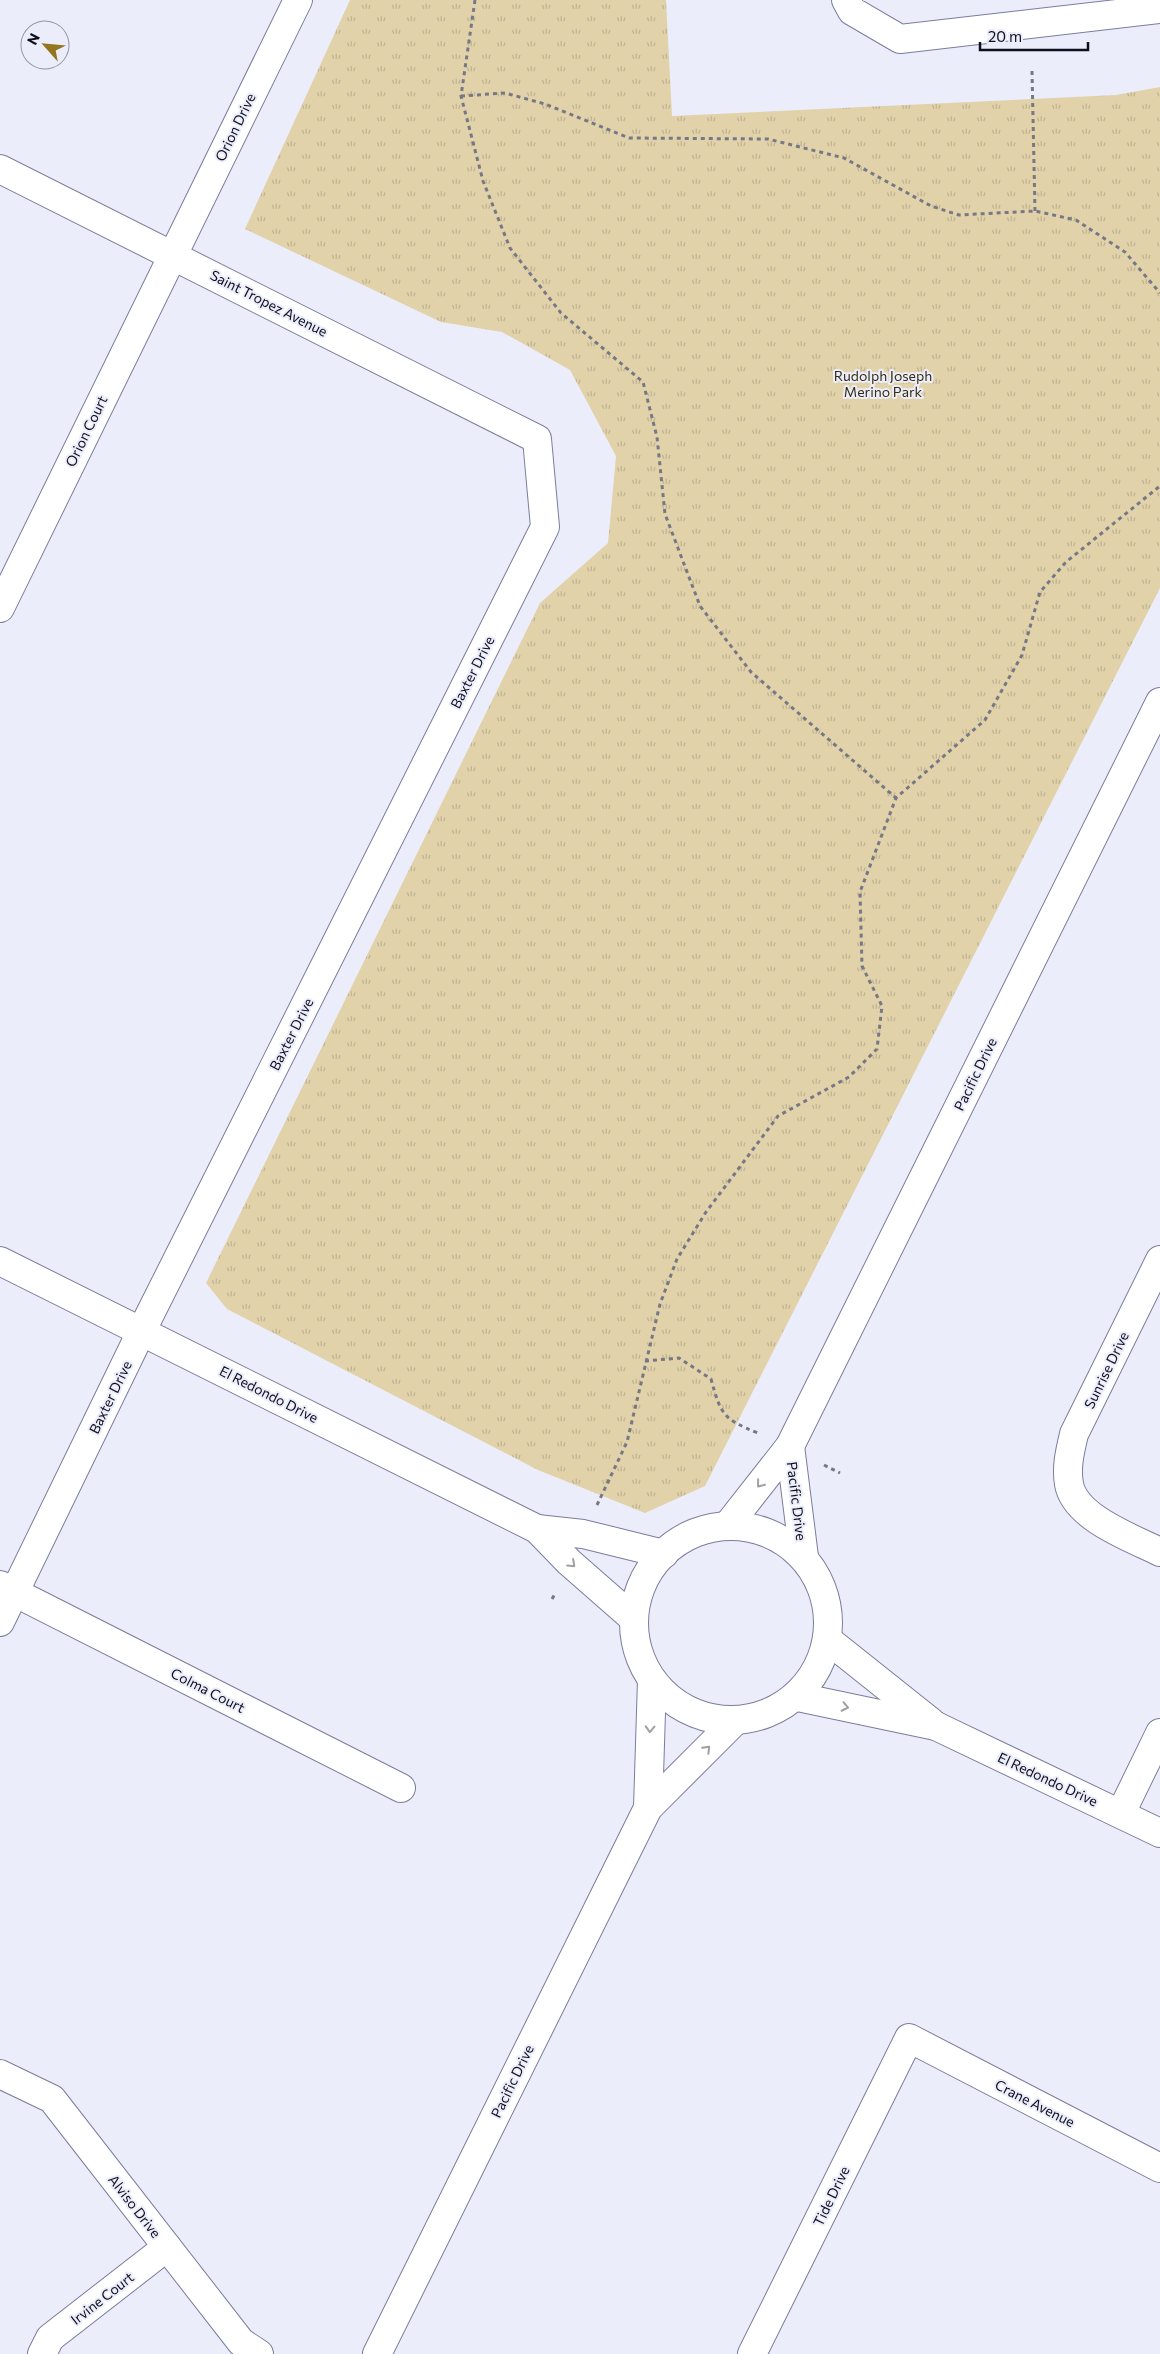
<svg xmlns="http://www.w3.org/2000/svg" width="1160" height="2354" viewBox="0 0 1160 2354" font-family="Commissioner,sans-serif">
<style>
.park{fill:url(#park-tufts)}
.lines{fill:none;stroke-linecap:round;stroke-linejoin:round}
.street-casing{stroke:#7a7d9c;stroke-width:30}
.secondary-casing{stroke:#7a7d9c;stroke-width:30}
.path{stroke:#777885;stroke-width:3;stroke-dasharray:4 4;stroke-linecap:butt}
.street{stroke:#fff;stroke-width:28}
.secondary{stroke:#fff;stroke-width:28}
.oneway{stroke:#9f9fa4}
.labels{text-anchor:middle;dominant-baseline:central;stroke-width:4;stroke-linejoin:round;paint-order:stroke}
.street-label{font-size:14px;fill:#0f101c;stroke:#ebedfb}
.park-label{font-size:14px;fill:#362c10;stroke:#ebedfb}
</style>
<defs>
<pattern id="park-tufts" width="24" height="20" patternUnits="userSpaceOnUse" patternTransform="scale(1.25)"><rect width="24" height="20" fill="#e1d2aa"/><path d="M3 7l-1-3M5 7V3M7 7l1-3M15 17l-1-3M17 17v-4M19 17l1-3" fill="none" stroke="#c0b392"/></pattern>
</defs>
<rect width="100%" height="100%" fill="#ebedfb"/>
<path class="park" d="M350,0H666L672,116L1116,95L1160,87V588L705,1486L645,1513L538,1470L227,1309L206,1283L540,603L608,543L616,456L570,370L502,332L441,322L245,229Z"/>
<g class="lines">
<g class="street-casing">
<g id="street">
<path d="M846,0L852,11L900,39L1160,9"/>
<path d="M0,169L537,439L545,527L142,1330L0,1622"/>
<path d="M0,608L298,0"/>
<path d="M1160,1260L1074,1434C1070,1451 1066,1467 1069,1484C1075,1518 1132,1538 1160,1552"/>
<path d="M0,1261L537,1529L569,1562L634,1619"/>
<path d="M790,1446L804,1557"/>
<path d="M728,1525L790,1446L1160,702"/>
<circle cx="731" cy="1623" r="97"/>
<path d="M537,1529L583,1534L664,1554"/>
<path d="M0,1585L401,1788"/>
<path d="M828,1640L931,1722"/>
<path d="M798,1697L936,1726"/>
<path d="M648,1808L652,1680"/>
<path d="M1121,1813L1160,1733"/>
<path d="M0,2074L52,2099L241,2342L259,2354"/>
<path d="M42,2354L50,2338L167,2247"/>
<path d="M377,2354L648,1808L734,1722"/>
<path d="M752,2354L909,2038L1160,2168"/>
</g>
</g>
<g class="secondary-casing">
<path id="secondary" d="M936,1726L1160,1833"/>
</g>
<g class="path">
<path d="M475,0L461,96L483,181L510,248L561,313L643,382L657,437L665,514L700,606L751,672L896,798"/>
<path d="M1032,71L1035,211"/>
<path d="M461,96L505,93L545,104L629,138L768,139L844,158L931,206L959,215L1035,211L1076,220L1125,252L1160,293"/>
<path d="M645,1361L679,1358L711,1379C721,1415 723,1419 758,1433"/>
<path d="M824,1465L840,1473"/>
<path d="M597,1505L627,1442L660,1304L677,1259L706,1212L778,1116L849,1077L877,1049L882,1006L862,966L860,892L896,798L985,720L1022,655L1040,592L1066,562L1160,486"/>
<path d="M552,1599L556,1592"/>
</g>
<use href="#street" class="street"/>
<use href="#secondary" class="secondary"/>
</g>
<defs><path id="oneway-chevron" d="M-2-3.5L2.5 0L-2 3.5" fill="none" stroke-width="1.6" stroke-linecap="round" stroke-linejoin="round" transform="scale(1.25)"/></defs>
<g class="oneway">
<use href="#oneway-chevron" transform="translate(760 1484) rotate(128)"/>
<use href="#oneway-chevron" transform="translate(572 1564) rotate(43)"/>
<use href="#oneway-chevron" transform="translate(845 1707) rotate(12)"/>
<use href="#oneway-chevron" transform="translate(650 1729) rotate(92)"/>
<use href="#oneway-chevron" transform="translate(707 1749) rotate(-45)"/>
</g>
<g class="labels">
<g class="street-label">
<text transform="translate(235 127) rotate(-64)">Orion Drive</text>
<text transform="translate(269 303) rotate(27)">Saint Tropez Avenue</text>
<text transform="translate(86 431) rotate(-64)">Orion Court</text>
<text transform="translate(472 672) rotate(-63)">Baxter Drive</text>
<text transform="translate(291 1034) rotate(-63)">Baxter Drive</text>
<text transform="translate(975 1074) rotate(-64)">Pacific Drive</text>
<text transform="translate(1106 1370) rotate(-64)">Sunrise Drive</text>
<text transform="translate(269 1394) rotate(27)">El Redondo Drive</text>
<text transform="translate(110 1397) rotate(-64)">Baxter Drive</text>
<text transform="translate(797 1501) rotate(83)">Pacific Drive</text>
<text transform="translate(208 1690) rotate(27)">Colma Court</text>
<text transform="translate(1048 1779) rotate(25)">El Redondo Drive</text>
<text transform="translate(512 2081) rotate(-64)">Pacific Drive</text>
<text transform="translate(1035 2103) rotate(27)">Crane Avenue</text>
<text transform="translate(831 2196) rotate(-64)">Tide Drive</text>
<text transform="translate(135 2206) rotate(52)">Alviso Drive</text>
<text transform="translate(102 2298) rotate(-38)">Irvine Court</text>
</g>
<g class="park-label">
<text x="883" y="375">Rudolph Joseph<tspan x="883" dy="16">Merino Park</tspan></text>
</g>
</g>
<g transform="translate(45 45) rotate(297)"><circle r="24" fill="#ebedfb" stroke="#9395a2"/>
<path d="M0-4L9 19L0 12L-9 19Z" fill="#93761d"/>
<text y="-8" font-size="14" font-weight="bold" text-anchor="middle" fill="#0f101c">N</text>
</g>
<path d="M980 42v8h108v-8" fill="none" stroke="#0f101c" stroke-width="2.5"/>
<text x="988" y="42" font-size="15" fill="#0f101c" stroke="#ebedfb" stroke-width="4" paint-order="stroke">20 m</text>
</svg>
